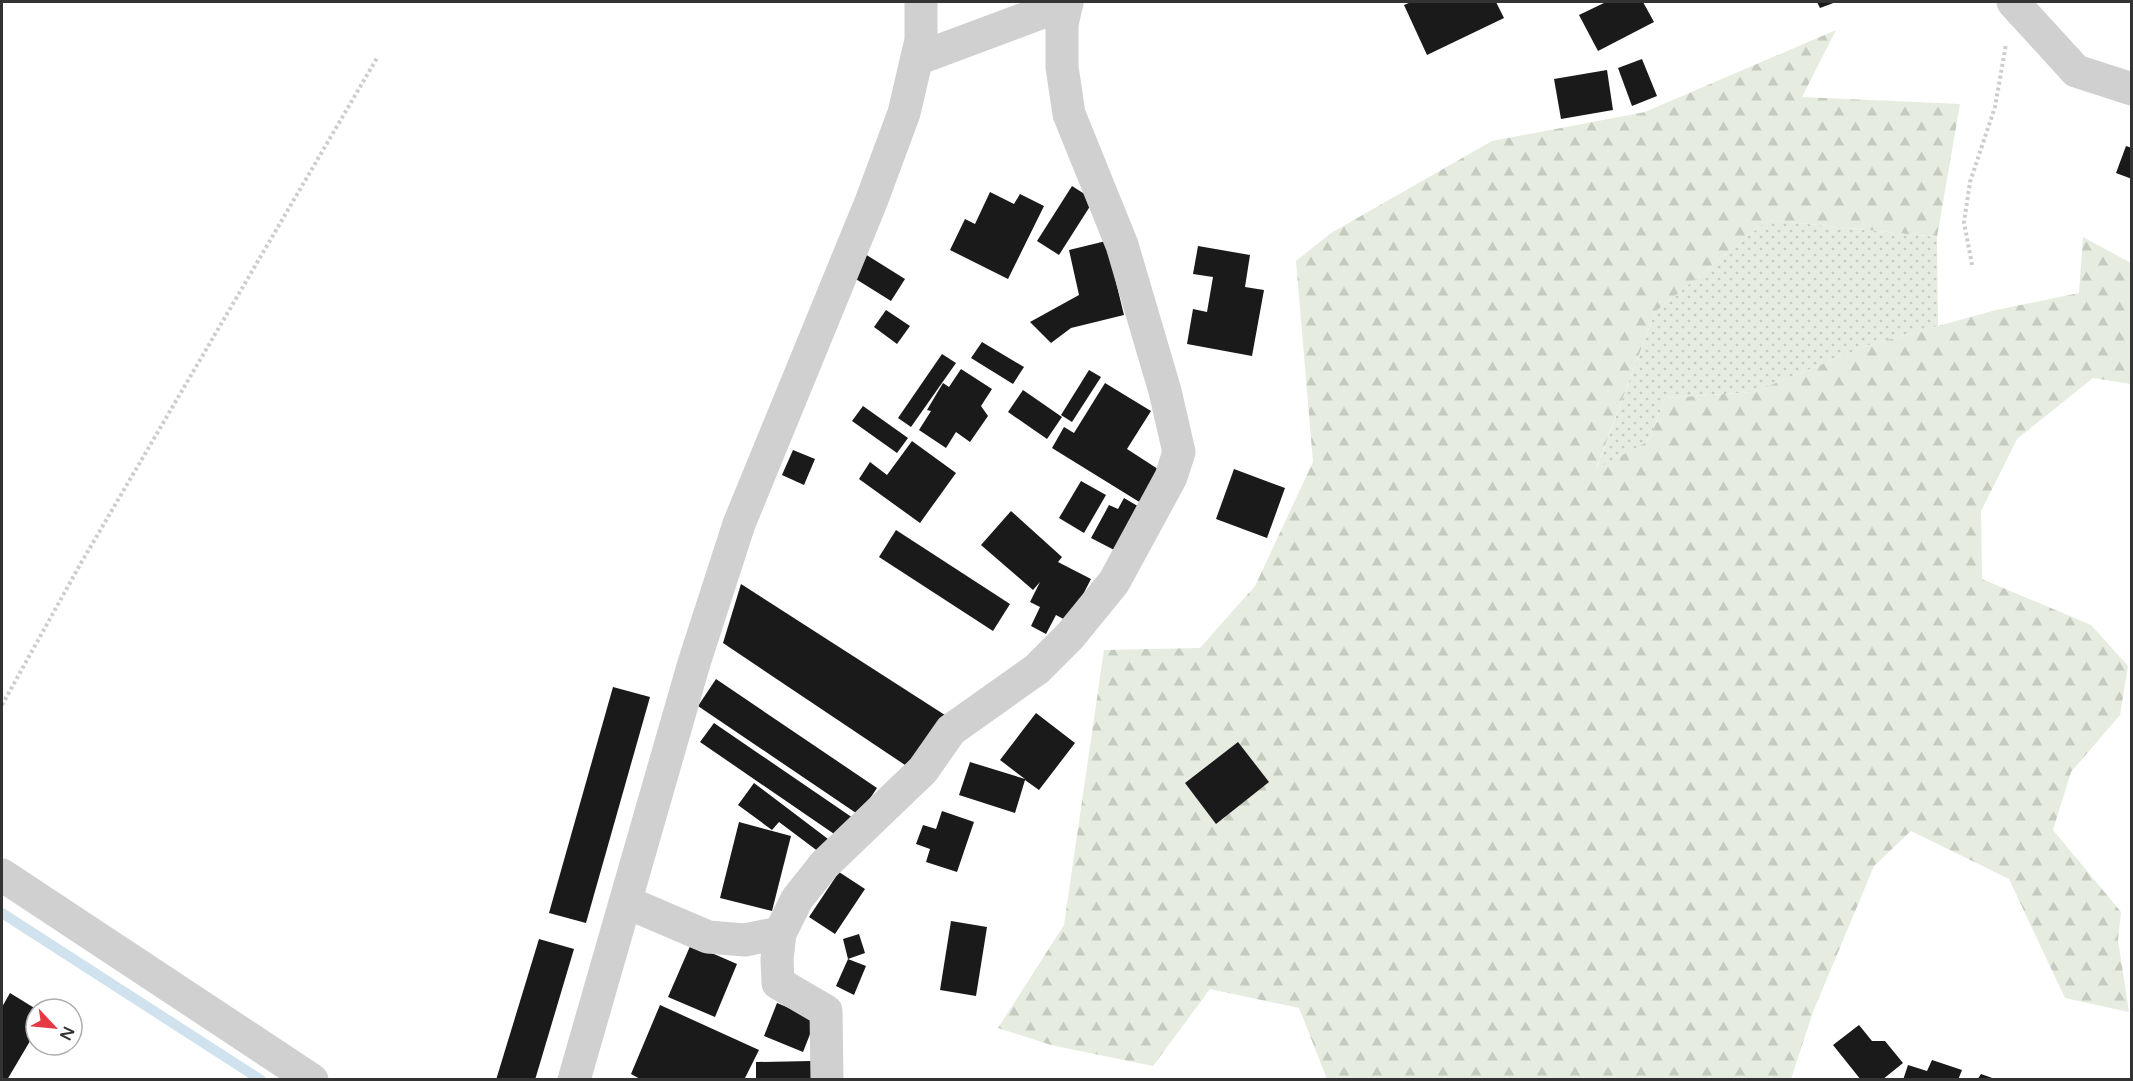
<svg xmlns="http://www.w3.org/2000/svg" width="2133" height="1081" viewBox="0 0 2133 1081" font-family="'Varela Round',sans-serif">
<style>
.grass{fill:url(#grass-dots)}
.forest{fill:url(#forest-firs)}
.lines{fill:none;stroke-linecap:round;stroke-linejoin:round}
.stream{stroke:#cfe2ee;stroke-width:10}
.building{fill:#1a1a1a}
.path{stroke:#cdcdcd;stroke-width:4;stroke-dasharray:3 3;stroke-linecap:butt}
.minor{stroke:#d0d0d0;stroke-width:33}
.tertiary{stroke:#d0d0d0;stroke-width:33}
</style>
<defs>
<pattern id="grass-dots" width="8" height="8" patternUnits="userSpaceOnUse" patternTransform="scale(1.5)"><rect width="8" height="8" fill="#e6ecdf"/><path d="M2 2h.1M6 6h.1" fill="none" stroke="#c6cbc0" stroke-width="1.8" stroke-linecap="round"/></pattern>
<pattern id="forest-firs" width="22" height="20" patternUnits="userSpaceOnUse" patternTransform="scale(1.5)"><rect width="22" height="20" fill="#e6ecdf"/><path d="M5 1l3.5 6h-7zM16 11l3.5 6h-7z" fill="#c6cbc0"/></pattern>
</defs>
<rect width="100%" height="100%" fill="#fff"/>
<path class="grass" d="M1768,220L1937,237L1938,326L1869,345L1754,392L1665,398L1649,441L1596,470L1655,312Z"/>
<path class="forest" d="M1836,30L1802,97L1960,104L1937,237L1768,220L1655,312L1596,469L1649,441L1665,398L1754,392L1869,345L1996,310L2079,293L2083,237L2131,263V384L2093,378L2017,439L1981,511L1982,579L2091,625L2128,666L2120,715L2071,772L2053,830L2121,912L2118,940L2129,1012L2065,998L2009,879L1911,831L1874,866L1813,1012L1791,1079H1327L1299,1008L1210,989L1153,1066L1051,1045L998,1028L1064,925L1104,650L1200,648L1255,586L1313,462L1296,261L1331,233L1492,141L1645,112Z"/>
<g class="lines">
<path class="stream" d="M2,913L261,1080"/>
</g>
<g class="building">
<path d="M1411,2H1496L1504,18L1427,55L1404,5Z"/>
<path d="M1606,2H1643L1654,22L1598,51L1579,15Z"/>
<path d="M1817,2H1836L1820,8Z"/>
<path d="M1642,59L1657,96L1632,106L1618,68Z"/>
<path d="M1607,70L1613,110L1561,119L1554,79Z"/>
<path d="M2126,146L2132,148V179L2116,173Z"/>
<path d="M1072,186L1094,200L1059,255L1037,241Z"/>
<path d="M990,192L1014,204L1020,194L1044,206L1008,279L950,250L965,219L975,224Z"/>
<path d="M1106,241L1124,315L1071,328L1051,343L1030,322L1079,295L1069,250Z"/>
<path d="M1198,246L1250,255L1245,287L1264,290L1252,356L1187,344L1193,309L1207,312L1213,277L1193,274Z"/>
<path d="M865,254L905,279L891,301L851,276Z"/>
<path d="M886,310L910,326L897,344L874,327Z"/>
<path d="M982,342L1024,367L1013,384L971,358Z"/>
<path d="M942,354L956,363L911,427L898,418Z"/>
<path d="M961,369L992,389L981,406L988,416L970,442L956,432L946,448L919,430L931,411L927,410L943,383L949,387Z"/>
<path d="M1089,370L1101,377L1072,422L1061,415Z"/>
<path d="M1105,383L1151,411L1127,449L1161,471L1141,503L1052,448L1064,427L1074,433Z"/>
<path d="M1023,390L1062,417L1047,439L1008,412Z"/>
<path d="M863,406L908,438L897,453L852,421Z"/>
<path d="M912,441L956,473L920,523L859,479L870,462L887,475Z"/>
<path d="M793,450L815,459L804,485L782,475Z"/>
<path d="M1234,469L1285,488L1267,538L1216,519Z"/>
<path d="M1081,481L1106,495L1084,533L1059,518Z"/>
<path d="M1124,498L1141,508L1118,552L1091,538L1109,505L1118,509Z"/>
<path d="M1011,511L1062,557L1058,562L1091,579L1069,622L1056,615L1046,634L1031,626L1040,607L1030,602L1040,582L1033,590L981,545Z"/>
<path d="M896,530L1010,604L993,631L879,557Z"/>
<path d="M741,584L948,717L908,767L723,643Z"/>
<path d="M716,679L877,788L859,815L698,706Z"/>
<path d="M613,687L650,697L586,923L549,913Z"/>
<path d="M1036,713L1075,743L1039,790L1025,780L1015,813L959,795L970,762L1025,779L1000,760Z"/>
<path d="M714,723L853,818L840,838L700,742Z"/>
<path d="M1238,742L1269,782L1216,824L1185,783Z"/>
<path d="M754,783L832,842L823,855L779,822L772,830L738,805Z"/>
<path d="M942,811L974,822L957,872L926,862L930,849L916,844L923,825L936,829Z"/>
<path d="M739,822L791,836L772,911L720,898Z"/>
<path d="M839,872L865,889L835,934L809,917Z"/>
<path d="M951,921L987,927L976,996L940,990Z"/>
<path d="M859,934L865,953L848,959L843,939Z"/>
<path d="M539,939L574,949L535,1080H496Z"/>
<path d="M691,944L737,964L715,1017L668,997Z"/>
<path d="M848,959L866,966L854,995L836,986Z"/>
<path d="M10,993L36,1009V1031L7,1080H2V1007Z"/>
<path d="M777,1003L816,1019L803,1052L764,1036Z"/>
<path d="M660,1005L759,1050L744,1080H642L631,1074Z"/>
<path d="M1859,1025L1872,1041H1885L1903,1063L1882,1080H1861L1833,1045Z"/>
<path d="M1932,1060L1962,1070L1958,1080H1903L1908,1065L1927,1071Z"/>
<path d="M811,1061V1080H756V1062Z"/>
<path d="M1981,1074L1995,1079V1080H1977Z"/>
</g>
<g class="lines">
<g class="path">
<path d="M1972,265L1964,222L1970,182L1995,107L2006,44"/>
<path d="M2,705L81,563L377,58"/>
</g>
<g class="minor">
<path d="M2013,2L2076,71L2132,89"/>
<path d="M917,59L1067,3"/>
<path d="M2,875L312,1080"/>
<path d="M626,902L708,937L745,940L780,933"/>
<path d="M827,1080L826,1011L778,983L777,959L780,933L797,899L824,865L923,770L951,730L1037,669L1070,636L1114,582L1171,477L1179,452L1165,391L1122,245L1069,114L1062,67V24L1067,2"/>
</g>
<path class="tertiary" d="M574,1080L694,663L739,524L871,202L904,113L921,40V2"/>
</g>
<rect width="2133" height="1081" fill="none" stroke="#333333" stroke-width="6"/>
<g transform="translate(54 1027) rotate(116)"><circle r="28" fill="#ffffff" stroke="#adadad" stroke-width="1.5"/>
<path d="M0-4.5L10 22L0 15L-10 22Z" fill="#e63946"/>
<text y="-9" font-size="16" font-weight="bold" text-anchor="middle" fill="#333333">N</text>
</g>
</svg>
